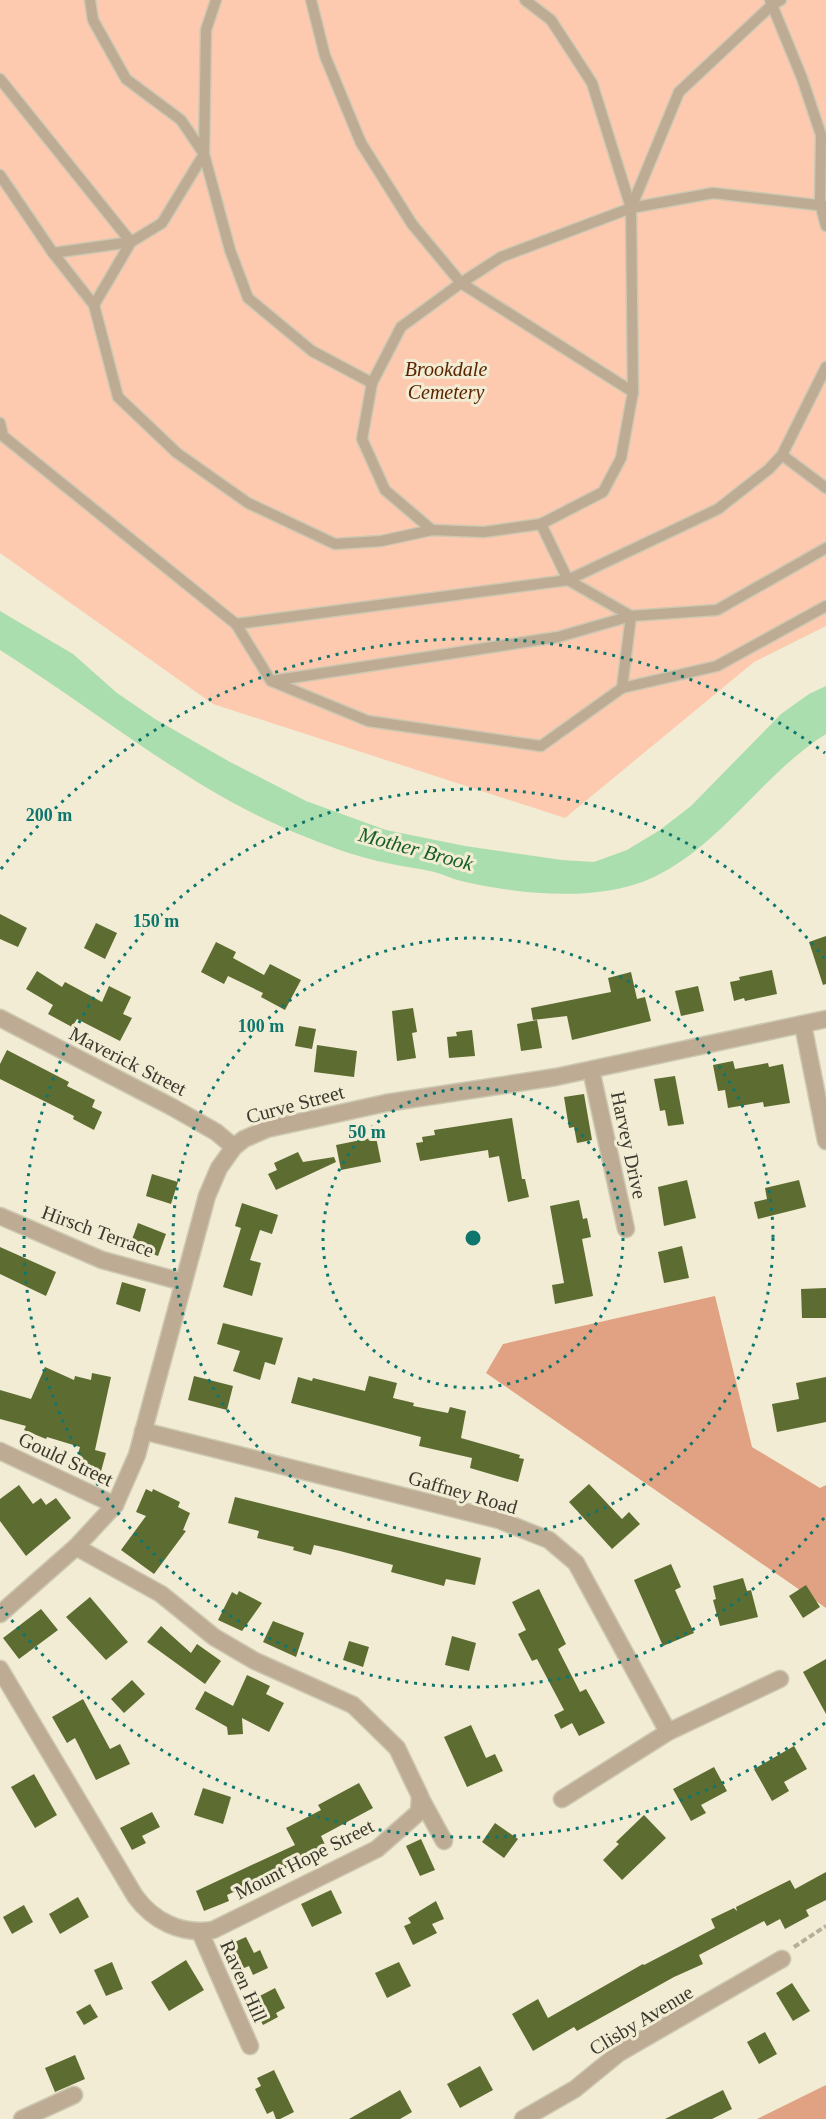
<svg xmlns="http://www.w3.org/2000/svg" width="826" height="2119" viewBox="0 0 826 2119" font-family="'Times New Roman',serif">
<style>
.green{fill:#fdcab0}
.forest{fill:#e0a282}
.water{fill:#abdeae}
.building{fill:#5d6d32}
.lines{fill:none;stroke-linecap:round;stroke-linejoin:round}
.service-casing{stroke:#cdc8b2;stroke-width:13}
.minor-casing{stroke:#cdc8b2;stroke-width:19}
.path{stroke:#b4b09c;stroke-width:4;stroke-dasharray:6 3;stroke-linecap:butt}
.service{stroke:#beab94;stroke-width:10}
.minor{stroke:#beab94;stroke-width:16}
.ring{fill:none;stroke:#0f766e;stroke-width:3;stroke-dasharray:3 6}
.labels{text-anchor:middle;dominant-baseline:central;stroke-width:6;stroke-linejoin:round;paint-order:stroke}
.park-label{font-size:20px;font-style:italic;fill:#5a2400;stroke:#f1ecd3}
.street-label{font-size:20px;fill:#3b392f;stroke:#f1ecd3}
.water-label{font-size:21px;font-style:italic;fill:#155f24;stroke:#f1ecd3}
.centre{fill:#0f766e;stroke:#f1ecd3;stroke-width:3}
.ring-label{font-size:18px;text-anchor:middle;font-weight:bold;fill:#0f766e;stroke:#f1ecd3;stroke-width:6;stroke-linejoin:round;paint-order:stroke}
</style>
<rect width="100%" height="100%" fill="#f1ecd3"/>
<path class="green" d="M0,0H826V626L754,662L565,818L213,704L0,553Z"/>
<g class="forest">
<path d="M715,1296L752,1447L820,1488L826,1485V1608L486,1373L503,1344Z"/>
<path d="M826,2085V2119H757Z"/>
</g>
<path class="water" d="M0,611L73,654L117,693L155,719L230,762L306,801L386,830L465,846L562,860L594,862L627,850L660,830L691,806L781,714L809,694L826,686V734C762,774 722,845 652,878C598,903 517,894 461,881C452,879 443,874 434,872C419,868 403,867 387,863C361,858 336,849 311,839C197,796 102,714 0,650Z"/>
<g class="building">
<path d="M0,914L27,928L18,947L0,939Z"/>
<path d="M96,923L117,933L105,959L84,948Z"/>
<path d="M826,936V984L823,985L809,942Z"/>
<path d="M216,942L236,952L233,958L264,975L270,964L301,980L285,1010L261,997L263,993L228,976L224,984L201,972Z"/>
<path d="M772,970L777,994L745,1001L744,998L734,1001L730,982L740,980L739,977Z"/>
<path d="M37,971L62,987L65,982L102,1002L109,986L131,997L123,1014L132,1018L120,1041L77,1019L72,1027L48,1014L53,1005L26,989Z"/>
<path d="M631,972L637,999L645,997L651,1021L572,1040L567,1016L533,1020L531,1008L611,992L608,978Z"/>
<path d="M698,986L704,1011L681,1016L675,991Z"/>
<path d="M413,1008L417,1032L412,1033L416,1058L397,1061L392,1011Z"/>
<path d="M537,1020L542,1048L521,1051L517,1024Z"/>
<path d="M299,1026L316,1029L312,1049L295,1046Z"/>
<path d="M472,1030L475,1056L449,1058L447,1037L457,1036L456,1032Z"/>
<path d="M317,1045L357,1051L354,1077L314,1072Z"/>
<path d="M7,1050L69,1082L67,1086L95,1100L92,1107L102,1112L94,1130L73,1119L74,1116L0,1079V1064Z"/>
<path d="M733,1061L735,1069L768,1063L769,1067L783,1064L790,1103L764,1107L763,1102L728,1108L725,1090L718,1091L713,1065Z"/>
<path d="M675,1076L684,1124L668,1126L665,1110L660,1111L654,1079Z"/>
<path d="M584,1094L592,1140L577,1143L574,1127L569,1128L564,1097Z"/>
<path d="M512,1118L522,1179H525L529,1197L508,1202L499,1156L489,1158L488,1150L420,1161L416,1143L423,1142L422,1137L435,1135L434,1130Z"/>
<path d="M376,1137L381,1162L341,1170L336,1145Z"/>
<path d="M298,1152L303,1162L334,1157L336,1162L276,1190L268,1174L277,1170L274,1163Z"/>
<path d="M152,1174L178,1182L171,1204L146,1196Z"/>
<path d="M687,1180L696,1218L664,1226L658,1187Z"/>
<path d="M799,1180L806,1207L758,1219L754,1202L767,1199L765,1188Z"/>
<path d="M579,1200L583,1219L587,1218L591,1237L582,1239L593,1296L555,1304L552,1285L564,1283L550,1206Z"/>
<path d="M242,1203L278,1215L272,1234L260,1230L250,1260L261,1263L252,1296L223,1287L241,1228L235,1226Z"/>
<path d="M138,1223L166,1234L158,1256L130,1245Z"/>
<path d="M682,1246L689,1278L664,1283L658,1252Z"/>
<path d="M0,1247L56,1272L46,1296L0,1274Z"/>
<path d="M122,1282L146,1289L140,1312L116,1304Z"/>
<path d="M826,1288V1318H802L801,1289Z"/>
<path d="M223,1323L283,1338L275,1365L265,1362L260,1380L233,1371L240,1351L217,1344Z"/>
<path d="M45,1367L74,1380L75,1376L91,1380L92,1373L111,1377L95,1450L106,1453L100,1475L74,1468L80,1447L47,1437L46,1439L24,1430L26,1426L0,1419V1390L31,1399Z"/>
<path d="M194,1376L233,1386L227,1410L188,1400Z"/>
<path d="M369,1376L397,1383L393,1398L414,1403L413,1406L448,1413L450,1407L466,1411L461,1438L520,1455L519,1458L524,1459L518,1482L470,1468L472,1458L419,1446L421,1437L291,1403L298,1377L312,1381L313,1378L365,1391Z"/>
<path d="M826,1377V1422L777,1432L772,1404L799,1399L796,1383Z"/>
<path d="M589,1484L622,1519L629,1512L640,1524L612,1549L569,1502Z"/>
<path d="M19,1485L33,1504L41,1498L46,1505L56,1498L71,1518L26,1556L0,1521V1499Z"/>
<path d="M146,1489L152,1492L153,1489L180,1502L178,1507L190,1513L183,1530L186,1531L154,1574L121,1550L146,1516L136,1512Z"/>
<path d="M235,1497L481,1558L475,1585L446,1579L444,1586L391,1572L393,1565L340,1551L314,1545L311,1555L293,1550L294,1547L257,1538L259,1531L228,1523Z"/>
<path d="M671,1564L681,1587L675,1590L694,1633L663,1646L634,1580Z"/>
<path d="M743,1578L747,1591L751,1590L758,1617L720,1626L713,1600L716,1599L713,1586Z"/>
<path d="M806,1585L820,1607L803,1618L789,1596Z"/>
<path d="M539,1589L566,1644L558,1649L580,1692L586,1689L605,1723L579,1736L572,1723L561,1729L554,1715L564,1710L537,1659L532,1661L518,1634L526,1630L512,1602Z"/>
<path d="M239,1591L262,1603L242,1631L218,1620L232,1592L237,1595Z"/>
<path d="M90,1597L128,1642L106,1660L66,1617Z"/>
<path d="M41,1609L58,1630L19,1659L3,1638Z"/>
<path d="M273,1621L304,1633L296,1657L263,1642Z"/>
<path d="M161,1626L191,1653L197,1644L221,1661L205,1684L147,1642Z"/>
<path d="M452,1636L476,1643L469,1671L445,1665Z"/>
<path d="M349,1641L369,1647L363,1667L343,1660Z"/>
<path d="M826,1659V1714L803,1672Z"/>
<path d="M247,1675L270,1686L266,1694L284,1703L269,1732L242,1718L243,1734L228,1735L227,1727L195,1709L205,1691L233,1706Z"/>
<path d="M132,1680L145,1694L124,1713L111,1699Z"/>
<path d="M83,1699L110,1749L120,1744L130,1764L96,1780L75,1738L67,1743L52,1717Z"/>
<path d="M471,1725L486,1758L495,1754L503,1771L467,1787L444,1737Z"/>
<path d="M794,1746L807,1769L784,1782L789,1791L772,1801L754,1769Z"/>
<path d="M714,1767L727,1791L701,1805L706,1813L691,1821L673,1789Z"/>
<path d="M34,1774L57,1815L35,1828L11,1787Z"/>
<path d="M359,1783L373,1808L321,1836L327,1849L227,1895L229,1901L204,1911L196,1891L295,1845L286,1828L321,1810L318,1805Z"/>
<path d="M203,1788L231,1797L223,1824L194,1815Z"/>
<path d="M152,1812L160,1827L142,1836L146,1843L132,1850L120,1828Z"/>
<path d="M644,1815L666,1838L622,1880L603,1860L619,1844L616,1842Z"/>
<path d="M495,1823L518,1839L504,1858L482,1842Z"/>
<path d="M421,1839L435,1870L420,1876L406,1846Z"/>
<path d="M826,1872V1900L806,1910L809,1916L785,1929L780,1919L767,1926L764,1921L699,1955L703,1964L674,1977L577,2031L574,2027L533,2051L512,2014L538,1999L548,2018L643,1964L644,1965L715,1928L711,1919L734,1908L737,1911L736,1907L790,1880L795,1889Z"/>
<path d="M331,1890L342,1913L312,1927L301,1904Z"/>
<path d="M78,1897L89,1917L60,1934L49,1914Z"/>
<path d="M436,1901L444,1919L432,1924L437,1933L413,1945L404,1926L411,1923L408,1918Z"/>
<path d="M24,1905L33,1922L12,1934L3,1917Z"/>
<path d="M246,1937L254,1953L260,1950L268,1968L253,1975L249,1966L239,1970L228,1945Z"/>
<path d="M186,1960L204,1990L169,2011L151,1982Z"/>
<path d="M112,1962L123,1989L106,1996L94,1970Z"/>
<path d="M399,1962L411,1986L387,1998L375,1973Z"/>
<path d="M792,1983L810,2011L793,2021L776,1993Z"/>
<path d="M275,1988L285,2008L276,2013L278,2017L263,2025L250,2001Z"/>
<path d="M90,2004L98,2017L84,2025L76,2012Z"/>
<path d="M765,2032L777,2054L759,2064L747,2042Z"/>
<path d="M75,2055L85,2079L55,2092L45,2068Z"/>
<path d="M480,2066L493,2090L460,2108L447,2084Z"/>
<path d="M274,2070L294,2112L280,2119H276L273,2111L267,2114L255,2089L261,2086L257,2078Z"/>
<path d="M400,2090L412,2112L400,2119H349Z"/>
<path d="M723,2090L732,2109L712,2119H665Z"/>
</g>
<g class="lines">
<g class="service-casing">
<g id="service">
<path d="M216,0L206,30L204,154L230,250L248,298L312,351L372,383"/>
<path d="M311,0L325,56L361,143L412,224L461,283L633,392"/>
<path d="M770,0L802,78L821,135L820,203L826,226"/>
<path d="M0,79L131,242L162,223L204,154L181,120L126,79L93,20L90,0"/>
<path d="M0,175L53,253L94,305L118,397L177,453L248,503L335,544L381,541L432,530L484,532L541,524L603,492L621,458L633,392L631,208L592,83L551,20L525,0"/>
<path d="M631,208L679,92L773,4L781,0"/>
<path d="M53,253L131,242L94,305"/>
<path d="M0,423L3,436L236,624L271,681L368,721L541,746L622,688L631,616L558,637L271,681"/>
<path d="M782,455L826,488"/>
<path d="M541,524L568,580L718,509L769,469L782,455L826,367"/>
<path d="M432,530L385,490L362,439L372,383L401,327L461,283L501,257L631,208L713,193L826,206"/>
<path d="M236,624L568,580L631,616L717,610L826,548"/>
<path d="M622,688L717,666L826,606"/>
</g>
</g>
<g class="minor-casing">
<g id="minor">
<path d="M0,1018L172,1107L216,1132L234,1147"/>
<path d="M803,1025L826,1141"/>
<path d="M591,1070L626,1229"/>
<path d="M0,1216L102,1260L183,1282"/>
<path d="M143,1431L499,1520L549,1540L576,1563L668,1732"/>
<path d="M0,1451L115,1505"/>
<path d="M0,1614L76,1547L115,1505L137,1455L207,1196L219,1168L234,1147L244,1139L267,1129L386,1103L556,1077L826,1019"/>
<path d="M0,1669L135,1896C153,1921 181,1935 213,1930L377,1849L419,1812L420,1796L397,1748L353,1705L255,1661L214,1637L161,1594L76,1547"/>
<path d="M420,1797L444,1841"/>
<path d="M562,1799L668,1732L780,1679"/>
<path d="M200,1932L250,2046"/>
<path d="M22,2119L74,2095"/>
<path d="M523,2119L575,2089L619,2053L782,1959"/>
</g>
</g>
<path class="path" d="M794,1947L826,1926"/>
<use href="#service" class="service"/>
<use href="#minor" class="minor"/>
</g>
<g class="ring">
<circle cx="473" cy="1238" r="150"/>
<circle cx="473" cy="1238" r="300"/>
<path d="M824 1518A449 449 0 1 1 824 958"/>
<path d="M825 1723A599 599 0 0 1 1 1607M1 869A599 599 0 0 1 825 753"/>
</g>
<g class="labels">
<g class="park-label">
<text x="446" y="369">Brookdale<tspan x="446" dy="23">Cemetery</tspan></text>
</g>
<g class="street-label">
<text transform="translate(128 1061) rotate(27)">Maverick Street</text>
<text transform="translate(295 1104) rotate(-15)">Curve Street</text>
<text transform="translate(629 1145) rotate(78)">Harvey Drive</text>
<text transform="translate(98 1231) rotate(20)">Hirsch Terrace</text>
<text transform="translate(66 1459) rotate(25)">Gould Street</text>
<text transform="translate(463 1492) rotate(16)">Gaffney Road</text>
<text transform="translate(304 1859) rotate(-27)">Mount Hope Street</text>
<text transform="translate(244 1981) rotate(66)">Raven Hill</text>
<text transform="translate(641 2020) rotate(-31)">Clisby Avenue</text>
</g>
<g class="water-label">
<text transform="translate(416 849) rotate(15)">Mother Brook</text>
</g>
</g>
<circle cx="473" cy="1238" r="9" class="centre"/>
<g class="ring-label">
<text x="49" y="821">200 m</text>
<text x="156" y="927">150 m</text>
<text x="261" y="1032">100 m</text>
<text x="367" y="1138">50 m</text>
</g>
</svg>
